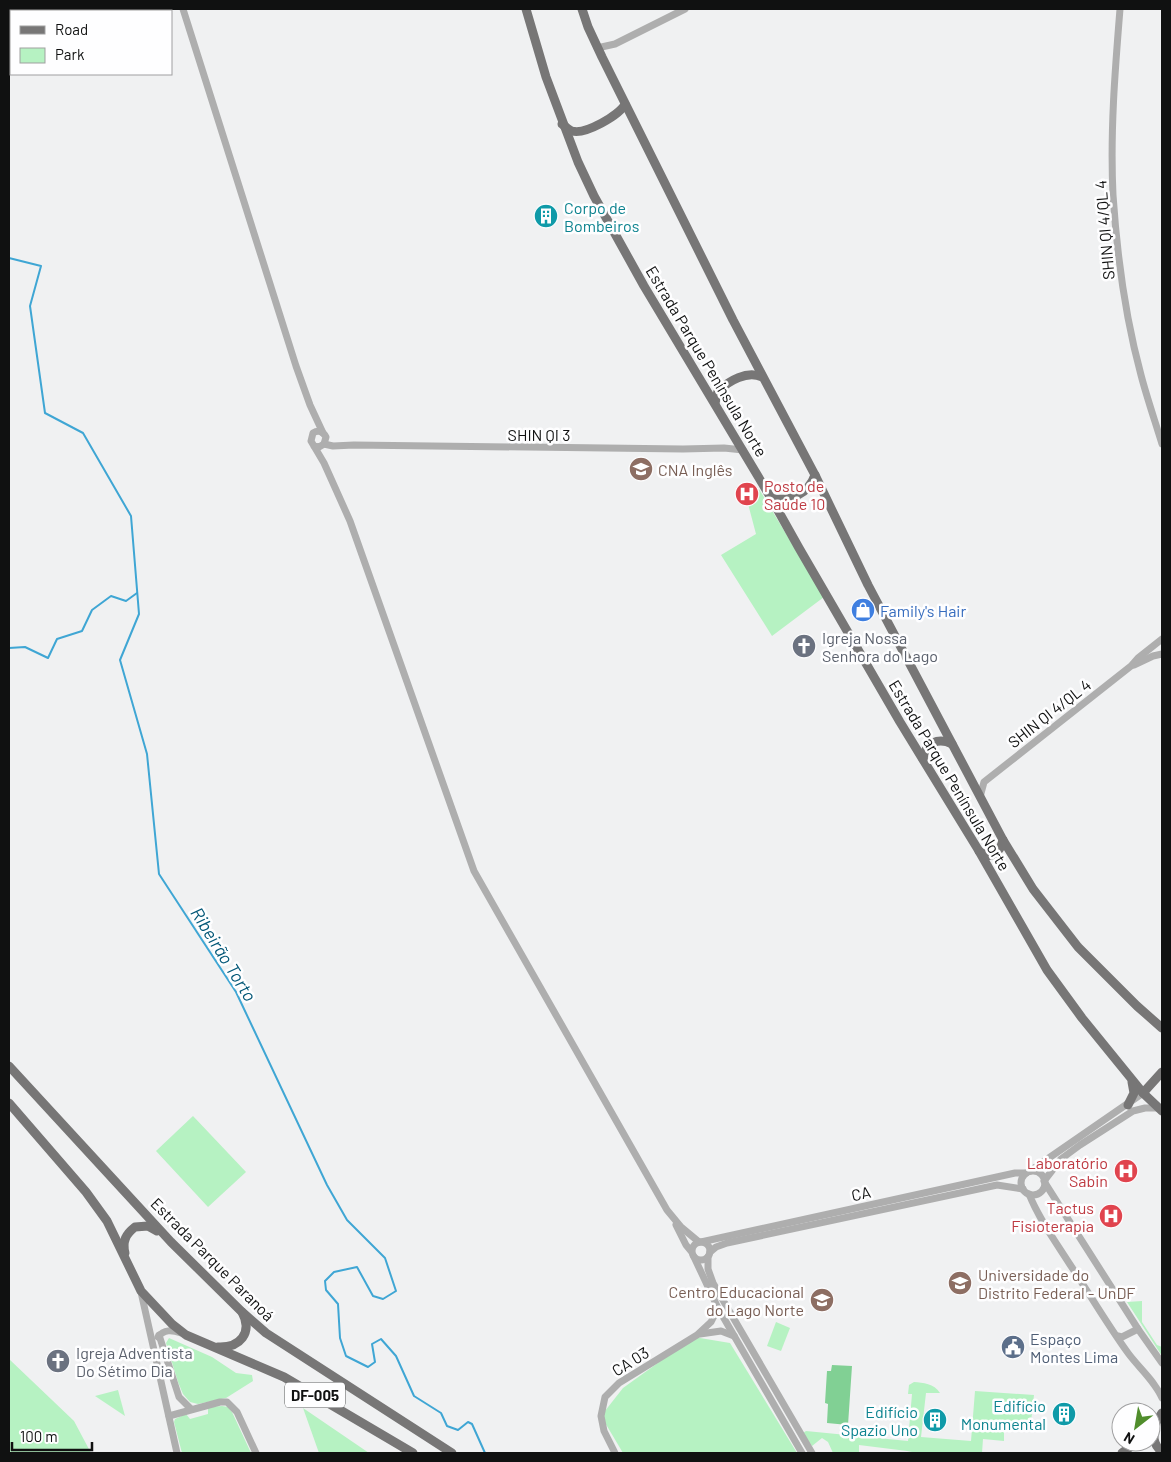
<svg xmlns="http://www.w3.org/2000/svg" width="1171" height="1462" viewBox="0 0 1171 1462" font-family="Barlow,sans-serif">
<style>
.green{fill:#b6f2c2}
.forest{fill:#81d094}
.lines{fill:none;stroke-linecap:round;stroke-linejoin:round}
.stream{stroke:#3fa6d4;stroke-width:2}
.minor{stroke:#aeaeae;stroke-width:7}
.major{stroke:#777676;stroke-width:9}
.labels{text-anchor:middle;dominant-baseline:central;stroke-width:5;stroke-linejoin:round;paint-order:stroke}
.shield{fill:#fefeff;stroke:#575858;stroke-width:1}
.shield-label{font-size:15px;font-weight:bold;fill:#101111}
.culture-label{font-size:16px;fill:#0d838f;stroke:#fefeff;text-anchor:end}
.street-label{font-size:16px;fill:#101111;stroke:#fefeff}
.education-label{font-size:16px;fill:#785e54;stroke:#fefeff;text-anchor:start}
.health-label{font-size:16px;fill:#be3a42;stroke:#fefeff;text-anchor:end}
.shop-label{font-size:16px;fill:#366cbe;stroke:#fefeff;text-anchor:start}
.worship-label{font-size:16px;fill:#5b616d;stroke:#fefeff;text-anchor:start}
.service-label{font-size:16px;fill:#4e5e75;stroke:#fefeff;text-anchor:start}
.water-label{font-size:18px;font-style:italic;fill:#005676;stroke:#fefeff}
</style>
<rect width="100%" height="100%" fill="#f0f1f2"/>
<g class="green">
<path d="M759,489L824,597L772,636L721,555L756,534L747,500Z"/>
<path d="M193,1116L246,1172L208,1207L156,1151Z"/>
<path d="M1142,1301V1322L1157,1345L1162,1347V1356L1127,1302Z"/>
<path d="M776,1322L790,1328L781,1351L767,1346Z"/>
<path d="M694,1337L730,1343L797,1453H623L601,1416L623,1388Z"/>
<path d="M169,1338L212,1357L236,1373L252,1375L253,1381L226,1398L198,1404L190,1402L183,1394L178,1382L166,1343Z"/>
<path d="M9,1359L74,1421L91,1453H9Z"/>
<path d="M914,1382C923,1383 934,1383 940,1393H926L921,1437L971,1441L975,1391L1034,1395L1031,1422H1004V1441L983,1439L982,1453H912V1452L907,1451L859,1445V1453H833L828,1442L822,1438L812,1446L803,1433L806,1431L908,1441L912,1394H908L909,1385Z"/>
<path d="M118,1390L125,1416L95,1396Z"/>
<path d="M222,1406L228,1407L232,1412L251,1453H182L174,1422L175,1419L186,1414L190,1419L208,1414V1407Z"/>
<path d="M303,1408L369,1453H319Z"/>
</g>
<path class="forest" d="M832,1365L852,1366L848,1425L827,1423L828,1404L825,1403L827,1371H831Z"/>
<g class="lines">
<g class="stream">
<path d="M9,258L41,266L30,306L45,413L83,433L131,516L139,614L120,660L147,754L159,874L236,992L327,1185L347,1220L385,1258L396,1291L383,1299L373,1296L357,1267L334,1272L325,1281L326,1290L338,1304L340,1338L346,1356L368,1367L375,1362L372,1344L381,1339L396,1356L414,1396L441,1413L447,1426L458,1430L468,1422L472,1424L485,1453"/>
<path d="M9,648L25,647L48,658L57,639L82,631L92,610L111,596L126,601L137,593"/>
</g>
<g class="minor">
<path d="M183,9L296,366L310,405L323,433"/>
<path d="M1120,9C1115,70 1110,133 1113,195C1117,255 1125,316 1141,375C1147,398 1155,421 1162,444"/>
<path d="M597,48L615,44L685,9"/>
<path d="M324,444L333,446L354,445L683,449L724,448L743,450"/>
<path d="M314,446L319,447L324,444L326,437C323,431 318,430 313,433L311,441L324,463L350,521L474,871L667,1210L681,1227L699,1242"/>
<path d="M1134,665L1153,656L1162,654"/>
<path d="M980,797L984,782L1131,666L1138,658L1162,639"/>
<path d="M1030,1171L1143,1093"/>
<circle cx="1033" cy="1183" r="12"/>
<path d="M1044,1181L1061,1159L1080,1145L1133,1111L1145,1108H1158"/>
<path d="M1045,1183L1138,1329L1162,1363"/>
<path d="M1029,1194C1039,1219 1055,1241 1069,1263C1089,1293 1107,1324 1128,1353C1139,1368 1155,1381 1162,1398"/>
<path d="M676,1225L686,1245L691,1251"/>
<circle cx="701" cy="1251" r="9"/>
<path d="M701,1242L1015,1173H1026"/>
<path d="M710,1252L716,1247L727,1243L997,1185L1023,1189"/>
<path d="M694,1257L718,1308L802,1453"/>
<path d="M708,1257V1269L713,1283L812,1453"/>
<path d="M141,1292L177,1453"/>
<path d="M700,1334L721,1331L734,1336"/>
<path d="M159,1335L179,1397L191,1409"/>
<path d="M1118,1336L1122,1337L1138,1329"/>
<path d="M158,1337C164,1329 172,1330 181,1333"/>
<path d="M169,1416L220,1402H227L237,1412L256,1453"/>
<path d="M615,1453L604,1431L601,1416L605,1397L619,1383L697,1335L711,1322L718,1308"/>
</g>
<g class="major">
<path d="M526,9L546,77L578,162L594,196L644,286L771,498L799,548L900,722L979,851L1047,970L1082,1018L1143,1093L1162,1111"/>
<path d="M582,9L588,27L602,57L733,320L815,475L868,585L1003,840L1033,889L1078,947L1137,1006L1162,1028"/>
<path d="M562,124C565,126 569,130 572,131C585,135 620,115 625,104"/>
<path d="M715,403L718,391C729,381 747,370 762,377"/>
<path d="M771,498C790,503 809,493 815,475"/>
<path d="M923,759C925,743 938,737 952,744"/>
<path d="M979,851C991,861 1000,853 1003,840"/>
<path d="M9,1066L171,1242L242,1312L266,1333L452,1453"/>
<path d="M1143,1093L1162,1072"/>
<path d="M9,1103L86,1192L107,1221L141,1291L172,1324L186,1335L284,1377L413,1453"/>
<path d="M1128,1105L1134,1093L1132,1082"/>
<path d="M125,1253C122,1241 126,1234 135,1227L148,1226L157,1231"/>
<path d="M218,1347C240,1348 253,1333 242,1312"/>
<path d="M1156,1424C1153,1436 1152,1443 1162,1452"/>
<path d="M1153,1427L1162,1413"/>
<path d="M1122,1453L1137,1442"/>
</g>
</g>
<defs>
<g id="building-disc" transform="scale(1.25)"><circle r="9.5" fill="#0f9aa8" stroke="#fefeff"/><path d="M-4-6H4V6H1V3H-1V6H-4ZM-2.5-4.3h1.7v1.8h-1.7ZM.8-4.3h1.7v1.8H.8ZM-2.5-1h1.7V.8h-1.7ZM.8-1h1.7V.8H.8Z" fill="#fff"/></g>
<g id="school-disc" transform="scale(1.25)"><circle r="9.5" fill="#8d6e63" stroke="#fefeff"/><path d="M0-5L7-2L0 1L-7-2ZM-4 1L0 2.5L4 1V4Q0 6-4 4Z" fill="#fff"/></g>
<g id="hospital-disc" transform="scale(1.25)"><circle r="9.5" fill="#e0444e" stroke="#fefeff"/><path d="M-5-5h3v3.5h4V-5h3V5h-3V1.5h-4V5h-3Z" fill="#fff"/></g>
<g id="shop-disc" transform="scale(1.25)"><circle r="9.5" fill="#3f7fe0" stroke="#fefeff"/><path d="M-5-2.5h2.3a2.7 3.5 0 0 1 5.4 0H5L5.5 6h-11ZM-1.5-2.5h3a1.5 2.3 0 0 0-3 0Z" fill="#fff"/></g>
<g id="church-disc" transform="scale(1.25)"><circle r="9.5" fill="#6b7280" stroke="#fefeff"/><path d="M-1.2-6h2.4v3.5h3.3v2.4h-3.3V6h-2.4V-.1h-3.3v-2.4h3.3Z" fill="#fff"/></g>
<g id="university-disc" transform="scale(1.25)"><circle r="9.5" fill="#8d6e63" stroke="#fefeff"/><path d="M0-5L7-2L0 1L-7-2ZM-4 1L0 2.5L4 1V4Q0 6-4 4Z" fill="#fff"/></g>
<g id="civic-disc" transform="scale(1.25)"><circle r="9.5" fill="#5c6f8a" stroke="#fefeff"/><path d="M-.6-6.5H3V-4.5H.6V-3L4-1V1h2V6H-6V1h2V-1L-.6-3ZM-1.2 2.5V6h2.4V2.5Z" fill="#fff"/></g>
</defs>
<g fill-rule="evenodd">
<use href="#building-disc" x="546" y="216"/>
<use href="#school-disc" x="641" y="469"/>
<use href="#hospital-disc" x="747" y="494"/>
<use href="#shop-disc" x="863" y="610"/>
<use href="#church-disc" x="804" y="646"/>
<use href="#hospital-disc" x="1126" y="1171"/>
<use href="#hospital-disc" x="1111" y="1216"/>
<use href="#university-disc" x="960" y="1283"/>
<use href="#school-disc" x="822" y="1300"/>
<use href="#civic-disc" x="1013" y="1347"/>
<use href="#church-disc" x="58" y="1361"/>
<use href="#building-disc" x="1064" y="1414"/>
<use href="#building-disc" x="935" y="1420"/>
</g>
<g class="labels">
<rect class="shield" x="285" y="1382.5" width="60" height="25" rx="4"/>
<g class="shield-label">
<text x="315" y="1395">DF-005</text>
</g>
<g class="culture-label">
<text x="564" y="207" text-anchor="start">Corpo de<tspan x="564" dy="18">Bombeiros</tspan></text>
<text x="1046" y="1405">Edifício<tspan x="1046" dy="18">Monumental</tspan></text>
<text x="918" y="1411">Edifício<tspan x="918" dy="18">Spazio Uno</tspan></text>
</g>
<g class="street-label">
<text transform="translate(1104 230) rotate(-95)">SHIN QI 4/QL 4</text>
<text transform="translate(707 361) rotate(59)">Estrada Parque Península Norte</text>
<text x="539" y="434">SHIN QI 3</text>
<text transform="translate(1049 713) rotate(-38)">SHIN QI 4/QL 4</text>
<text transform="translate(950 775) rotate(59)">Estrada Parque Península Norte</text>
<text transform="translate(861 1193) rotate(-12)">CA</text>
<text transform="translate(213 1259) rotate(45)">Estrada Parque Paranoá</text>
<text transform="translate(630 1361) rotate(-32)">CA 03</text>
</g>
<g class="education-label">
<text x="658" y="469">CNA Inglês</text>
<text x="978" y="1274">Universidade do<tspan x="978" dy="18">Distrito Federal - UnDF</tspan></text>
<text x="804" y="1291" text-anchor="end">Centro Educacional<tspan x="804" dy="18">do Lago Norte</tspan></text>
</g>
<g class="health-label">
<text x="764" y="485" text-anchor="start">Posto de<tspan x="764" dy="18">Saúde 10</tspan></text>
<text x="1108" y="1162">Laboratório<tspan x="1108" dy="18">Sabin</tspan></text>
<text x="1094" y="1207">Tactus<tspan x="1094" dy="18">Fisioterapia</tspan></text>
</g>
<g class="shop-label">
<text x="880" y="610">Family's Hair</text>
</g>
<g class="worship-label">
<text x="822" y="637">Igreja Nossa<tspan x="822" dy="18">Senhora do Lago</tspan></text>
<text x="76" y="1352">Igreja Adventista<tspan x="76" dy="18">Do Sétimo Dia</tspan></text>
</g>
<g class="service-label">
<text x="1030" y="1338">Espaço<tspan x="1030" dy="18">Montes Lima</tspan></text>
</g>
<g class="water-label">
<text transform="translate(224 954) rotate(58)">Ribeirão Torto</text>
</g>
</g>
<rect width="1171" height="1462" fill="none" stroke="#101111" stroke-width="20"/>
<rect x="10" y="10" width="162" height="65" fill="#fefeff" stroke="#9f9fa0"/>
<rect x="20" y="26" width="25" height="8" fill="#777676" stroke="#9f9fa0"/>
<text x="55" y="35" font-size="15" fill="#101111">Road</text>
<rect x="20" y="48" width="25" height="15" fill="#b6f2c2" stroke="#9f9fa0"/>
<text x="55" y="60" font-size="15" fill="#101111">Park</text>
<g transform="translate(1136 1427) rotate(211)"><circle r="24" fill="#fefeff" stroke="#9f9fa0"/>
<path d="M0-4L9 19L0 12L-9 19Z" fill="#508d2c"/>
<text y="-8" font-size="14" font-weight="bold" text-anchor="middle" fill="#101111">N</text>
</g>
<path d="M12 1442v8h80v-8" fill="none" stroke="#101111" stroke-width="2.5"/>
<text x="20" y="1442" font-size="15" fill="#101111" stroke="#fefeff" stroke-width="4" paint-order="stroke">100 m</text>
</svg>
